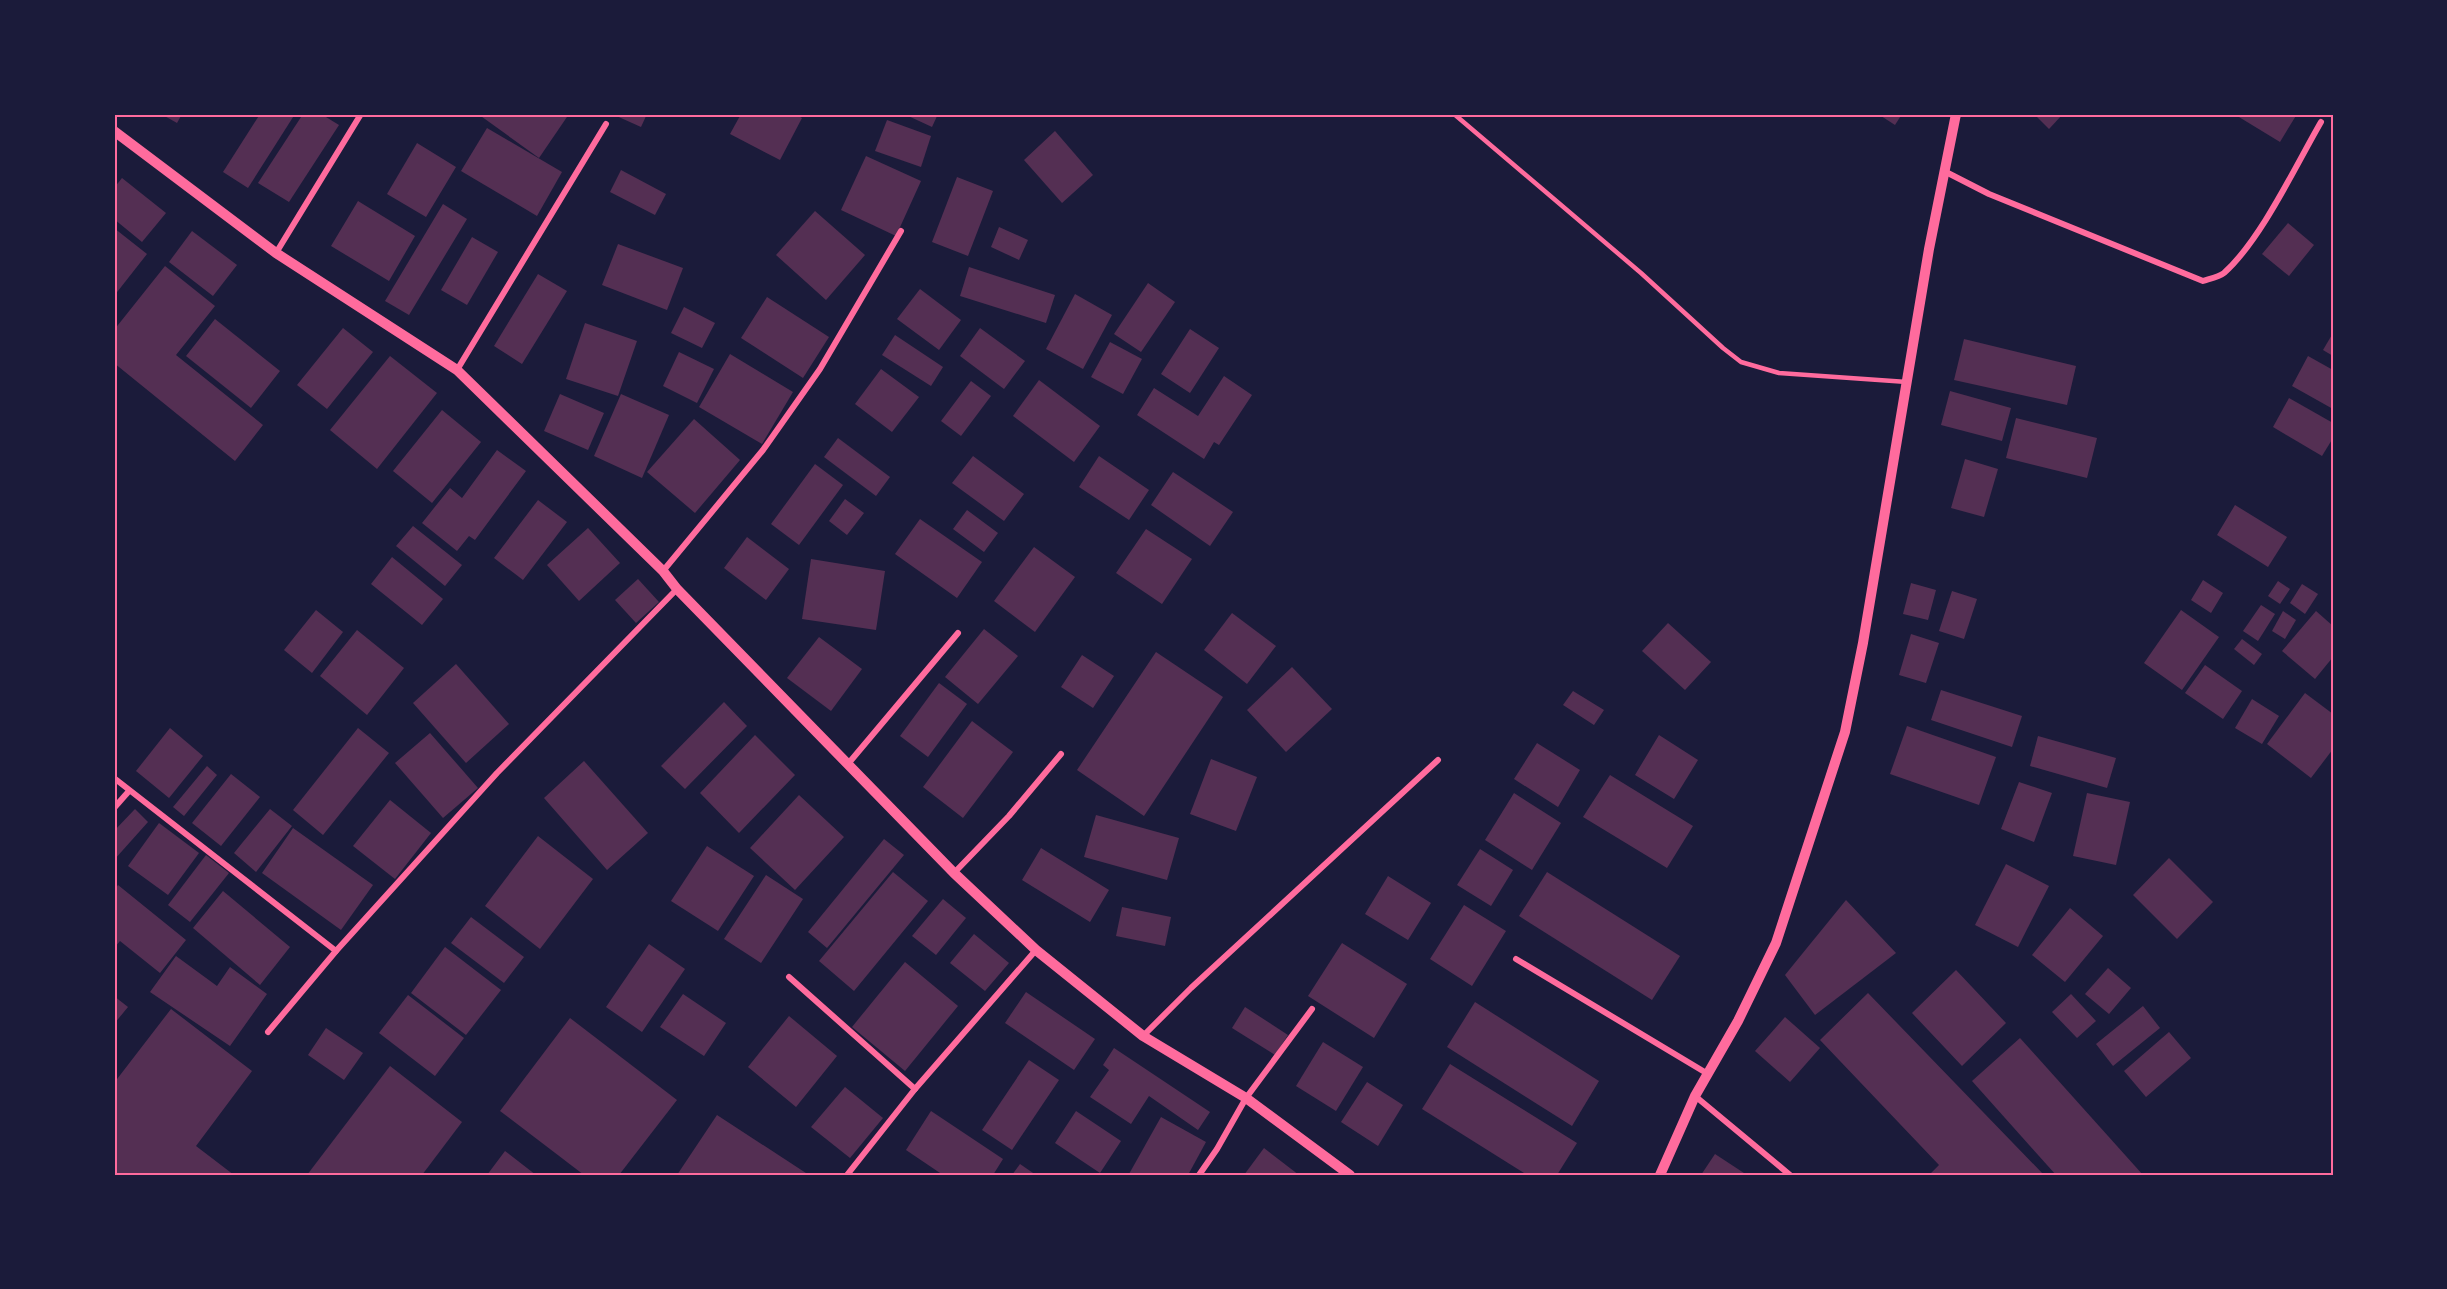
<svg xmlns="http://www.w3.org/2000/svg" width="2447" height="1289" viewBox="0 0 2447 1289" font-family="Lato,sans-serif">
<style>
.building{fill:#542f53}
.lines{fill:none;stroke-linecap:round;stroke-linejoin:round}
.service{stroke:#ff6b9d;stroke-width:4.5}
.minor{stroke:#ff6b9d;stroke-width:6}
.tertiary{stroke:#ff6b9d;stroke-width:10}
.neatline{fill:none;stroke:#ff6b9d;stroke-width:2}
</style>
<rect width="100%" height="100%" fill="#1b1b3a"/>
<g class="building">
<path d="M161,114H182L177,123Z"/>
<path d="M260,114H295L248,188L223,172Z"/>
<path d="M303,114H321L339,125L289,202L258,183Z"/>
<path d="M478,114H569L539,158Z"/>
<path d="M612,114H647L641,127Z"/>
<path d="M741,114H795L802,118L780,160L730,134Z"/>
<path d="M904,114H938L932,127Z"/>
<path d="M1878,114H1902L1895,125Z"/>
<path d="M2034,114H2063L2049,129Z"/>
<path d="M2234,114H2297L2280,142Z"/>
<path d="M887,120L931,136L921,167L875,151Z"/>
<path d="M487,128L562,172L537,216L461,171Z"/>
<path d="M1055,131L1093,175L1062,203L1024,160Z"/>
<path d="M417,143L456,167L426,217L387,194Z"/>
<path d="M866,156L921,181L896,236L841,210Z"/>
<path d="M621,170L666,194L655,215L610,192Z"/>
<path d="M957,177L993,191L968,256L932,242Z"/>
<path d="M122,178L166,213L142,242L114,219V188Z"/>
<path d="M358,201L415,236L389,281L331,246Z"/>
<path d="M443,204L467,219L409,315L385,301Z"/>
<path d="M815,211L865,255L826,300L776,255Z"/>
<path d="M2288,223L2314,245L2289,276L2262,254Z"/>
<path d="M999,227L1028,240L1019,260L991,247Z"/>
<path d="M114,228L147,254L114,296Z"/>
<path d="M192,231L237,265L213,296L169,262Z"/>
<path d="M472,237L498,252L467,305L441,290Z"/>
<path d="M618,244L683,268L667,310L602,285Z"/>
<path d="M165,266L215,306L176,355L263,425L235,461L114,363V330Z"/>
<path d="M969,267L1055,295L1046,323L960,296Z"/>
<path d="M538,274L567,291L522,364L494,346Z"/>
<path d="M1148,283L1175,302L1141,352L1114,334Z"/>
<path d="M920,289L961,320L939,350L897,319Z"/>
<path d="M1075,294L1112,315L1083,369L1046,349Z"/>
<path d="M767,297L829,337L803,378L741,338Z"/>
<path d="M684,307L715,323L702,348L671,333Z"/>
<path d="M215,319L280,371L251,408L186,356Z"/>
<path d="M585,323L637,341L618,396L566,379Z"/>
<path d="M343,328L373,352L327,409L297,385Z"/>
<path d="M980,328L1025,361L1004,389L960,356Z"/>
<path d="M1190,329L1219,348L1190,393L1161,374Z"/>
<path d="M2333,333V356L2323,350Z"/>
<path d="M895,335L943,367L931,386L882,355Z"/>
<path d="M1964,339L2076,366L2067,405L1954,380Z"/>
<path d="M1110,342L1142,359L1123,394L1091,377Z"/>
<path d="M679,352L714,369L697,403L663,386Z"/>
<path d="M730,354L793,392L762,444L699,407Z"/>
<path d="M390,356L437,393L377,469L330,430Z"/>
<path d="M2308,356L2333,370V409L2292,386Z"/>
<path d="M881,369L919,397L892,432L855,404Z"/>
<path d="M1224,376L1252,395L1219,445L1214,442L1204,459L1137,415L1154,388L1198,416Z"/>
<path d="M1039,380L1100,426L1074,462L1013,416Z"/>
<path d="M971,381L991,396L961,436L941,421Z"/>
<path d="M1950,391L2011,408L2002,441L1941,425Z"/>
<path d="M560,394L604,413L588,450L544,431Z"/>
<path d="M621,394L669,415L642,478L594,456Z"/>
<path d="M2289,398L2333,423V438L2322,456L2273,427Z"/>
<path d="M442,410L481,442L432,503L393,471Z"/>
<path d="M2016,418L2097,438L2087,478L2006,458Z"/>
<path d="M694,419L740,460L695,513L647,472Z"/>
<path d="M838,438L890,477L876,496L824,457Z"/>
<path d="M497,450L526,471L475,540L469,536L457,551L422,523L450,488L462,498Z"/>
<path d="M973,456L1024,494L1004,521L952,483Z"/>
<path d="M1099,456L1149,490L1129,520L1079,487Z"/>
<path d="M1965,459L1998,469L1984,517L1951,508Z"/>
<path d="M815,464L843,485L799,545L771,524Z"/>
<path d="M1173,472L1233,512L1210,546L1151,505Z"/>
<path d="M845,499L864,513L847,535L829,521Z"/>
<path d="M538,500L567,522L523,580L494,558Z"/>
<path d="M2235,505L2287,537L2268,567L2217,535Z"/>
<path d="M967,510L998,533L984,552L953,529Z"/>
<path d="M920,519L982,562L957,598L895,554Z"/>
<path d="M413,526L462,565L445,586L396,546Z"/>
<path d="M588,528L620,563L579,601L547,565Z"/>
<path d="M1146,529L1192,559L1162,604L1116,573Z"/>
<path d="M747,537L789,569L766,600L724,568Z"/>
<path d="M1034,547L1075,577L1035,632L994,601Z"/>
<path d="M392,557L443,599L422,625L371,584Z"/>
<path d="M811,559L885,571L876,630L802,619Z"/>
<path d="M638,579L659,602L636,623L615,600Z"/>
<path d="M2203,580L2223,593L2211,613L2191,600Z"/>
<path d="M2278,581L2290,589L2280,604L2268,596Z"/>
<path d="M1911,583L1936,590L1928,620L1903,614Z"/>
<path d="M2302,584L2318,594L2305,614L2290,603Z"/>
<path d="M1952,591L1977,599L1964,639L1939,631Z"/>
<path d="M2261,605L2275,614L2258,641L2243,631Z"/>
<path d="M316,610L343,632L312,673L284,650Z"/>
<path d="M2181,610L2219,637L2182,690L2144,663Z"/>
<path d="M2283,611L2296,620L2285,639L2272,631Z"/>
<path d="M2316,611L2333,626V657L2315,679L2282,651Z"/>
<path d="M1232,613L1276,646L1247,684L1204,650Z"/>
<path d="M1668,623L1711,662L1685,690L1642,651Z"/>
<path d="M984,629L1018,656L978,704L945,677Z"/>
<path d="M357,630L404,668L367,715L320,676Z"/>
<path d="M1911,634L1939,643L1926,683L1899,675Z"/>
<path d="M819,637L862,669L831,711L787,678Z"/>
<path d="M2242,639L2262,654L2254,665L2234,649Z"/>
<path d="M1156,652L1223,697L1144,816L1077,770Z"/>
<path d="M1082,655L1114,676L1093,708L1061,687Z"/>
<path d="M456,664L509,724L466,763L413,703Z"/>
<path d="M2205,665L2242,691L2223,719L2185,693Z"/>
<path d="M1292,667L1332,709L1286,752L1247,710Z"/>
<path d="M939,683L967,704L928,757L900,736Z"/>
<path d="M1941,690L2022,716L2012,747L1931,720Z"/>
<path d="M1573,691L1604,710L1594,725L1563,705Z"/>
<path d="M2305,693L2333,714V749L2311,778L2267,744Z"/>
<path d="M2252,699L2279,716L2262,744L2235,728Z"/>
<path d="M724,702L747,726L685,789L661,766Z"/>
<path d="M972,721L1013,752L963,818L923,787Z"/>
<path d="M1907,726L1996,757L1979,805L1890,774Z"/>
<path d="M170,728L203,756L169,798L136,771Z"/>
<path d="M358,728L389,753L323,835L293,810Z"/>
<path d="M430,733L478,788L443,818L395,763Z"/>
<path d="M755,735L795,775L739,833L700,793Z"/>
<path d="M1659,735L1698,760L1674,799L1635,775Z"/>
<path d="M2038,736L2116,758L2107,788L2030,766Z"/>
<path d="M1537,743L1580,770L1558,807L1514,779Z"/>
<path d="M1211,759L1257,777L1236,831L1190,814Z"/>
<path d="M584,761L648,833L607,870L544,798Z"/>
<path d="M207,766L217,775L184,816L173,807Z"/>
<path d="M231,774L260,797L221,846L192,823Z"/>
<path d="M1610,775L1693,826L1667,868L1583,817Z"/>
<path d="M2019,782L2052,793L2034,842L2001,829Z"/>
<path d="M1514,793L1561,823L1532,870L1485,840Z"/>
<path d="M2087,793L2130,802L2116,865L2073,856Z"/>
<path d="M799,795L844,837L795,890L750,848Z"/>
<path d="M390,800L431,833L395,879L353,846Z"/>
<path d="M135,809L148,822L114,860V831Z"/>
<path d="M270,809L292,826L256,872L234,853Z"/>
<path d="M1096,815L1179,838L1167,880L1084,857Z"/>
<path d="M159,823L199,853L168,895L128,866Z"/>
<path d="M293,828L373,885L341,930L262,873Z"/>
<path d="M538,836L593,879L540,949L485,906Z"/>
<path d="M884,839L904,855L827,948L808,932Z"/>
<path d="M707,846L754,876L718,931L671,901Z"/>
<path d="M1041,848L1109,890L1090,922L1022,880Z"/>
<path d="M1480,849L1513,870L1491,906L1457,885Z"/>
<path d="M206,855L229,873L190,922L168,905Z"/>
<path d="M2169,858L2213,902L2177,939L2133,895Z"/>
<path d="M2006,864L2049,886L2018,947L1975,925Z"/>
<path d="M893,872L928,901L854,991L819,961Z"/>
<path d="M1547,872L1680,956L1652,1000L1519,916Z"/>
<path d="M766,875L803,899L761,963L724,939Z"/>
<path d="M1388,876L1431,903L1408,940L1365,914Z"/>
<path d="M118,885L186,940L160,973L120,941L114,948V891Z"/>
<path d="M223,891L290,947L260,985L193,928Z"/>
<path d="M943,899L966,918L936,955L912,936Z"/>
<path d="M1846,900L1896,953L1815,1015L1785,975Z"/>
<path d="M1464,905L1506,931L1472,986L1430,959Z"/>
<path d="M1122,907L1171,917L1165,946L1116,936Z"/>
<path d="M2070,908L2103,936L2065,982L2032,955Z"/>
<path d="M471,917L524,957L504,983L451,943Z"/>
<path d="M974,934L1009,963L985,991L950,963Z"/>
<path d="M1342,943L1407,984L1374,1038L1308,996Z"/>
<path d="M649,944L685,969L642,1032L606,1007Z"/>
<path d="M445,947L501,990L466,1035L411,993Z"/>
<path d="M176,956L217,986L230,967L267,994L230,1046L150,992Z"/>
<path d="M905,962L958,1006L905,1071L852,1027Z"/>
<path d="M2108,968L2131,988L2109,1014L2085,994Z"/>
<path d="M1956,970L2006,1023L1962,1066L1912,1013Z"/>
<path d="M1026,992L1095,1039L1074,1070L1005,1023Z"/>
<path d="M1868,993L2044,1175H1929L1939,1165L1820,1040Z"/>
<path d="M683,994L726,1023L704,1056L660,1027Z"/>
<path d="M2071,994L2096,1021L2077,1038L2052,1012Z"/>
<path d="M408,995L464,1038L435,1076L379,1033Z"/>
<path d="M114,996L128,1007L114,1024Z"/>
<path d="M1475,1002L1599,1081L1572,1126L1447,1047Z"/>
<path d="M2143,1006L2160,1028L2113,1066L2096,1044Z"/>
<path d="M1245,1007L1288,1035L1275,1055L1232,1028Z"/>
<path d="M171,1009L252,1071L196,1146L234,1175H114V1083Z"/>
<path d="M789,1016L837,1056L796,1107L748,1067Z"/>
<path d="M1785,1017L1820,1048L1790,1082L1755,1051Z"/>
<path d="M570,1018L677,1100L619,1175H584L500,1111Z"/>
<path d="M326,1028L363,1053L344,1080L308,1055Z"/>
<path d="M2169,1032L2191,1058L2146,1097L2124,1071Z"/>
<path d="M2020,1038L2143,1175H2056L1972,1081Z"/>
<path d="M1323,1042L1363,1067L1336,1111L1296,1086Z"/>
<path d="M1114,1048L1210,1112L1198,1130L1149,1096L1131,1124L1090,1097L1109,1070L1103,1065Z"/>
<path d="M1029,1060L1059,1080L1012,1150L982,1130Z"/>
<path d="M1450,1064L1577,1143L1557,1175H1527L1422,1109Z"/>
<path d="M390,1066L462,1122L422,1175H307Z"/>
<path d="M1367,1082L1403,1105L1378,1146L1341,1122Z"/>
<path d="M845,1087L883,1118L850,1158L811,1127Z"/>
<path d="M931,1111L1003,1159L993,1175H943L906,1150Z"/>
<path d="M1076,1111L1121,1141L1100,1173L1055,1143Z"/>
<path d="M717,1115L809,1175H677Z"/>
<path d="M1161,1117L1206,1142L1188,1175H1131L1129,1174Z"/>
<path d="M1264,1148L1299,1175H1244Z"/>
<path d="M505,1151L536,1175H487Z"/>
<path d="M1715,1154L1747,1175H1701Z"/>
<path d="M1020,1164L1036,1175H1012Z"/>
</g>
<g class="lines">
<path class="service" d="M1454,114L1641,273L1723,348L1741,362L1779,373L1907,382"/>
<g class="minor">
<path d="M1944,171L1989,194L2203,281C2209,279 2219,277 2224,273C2261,240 2296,165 2321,122"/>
<path d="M276,253L361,114"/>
<path d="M457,370L606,124"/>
<path d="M663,571L763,450L820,369L901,231"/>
<path d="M848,764L958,633"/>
<path d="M114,778L336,951"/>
<path d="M114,808L129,791"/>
<path d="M954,873L1009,816L1061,754"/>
<path d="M1516,959L1708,1074"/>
<path d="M789,977L915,1089"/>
<path d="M268,1032L336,951L497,773L677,589"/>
<path d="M1143,1036L1191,988L1438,760"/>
<path d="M1695,1096L1790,1175"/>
<path d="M847,1175L915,1089L1036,950"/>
<path d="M1199,1175L1217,1149L1246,1098L1312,1009"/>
</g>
<g class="tertiary">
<path d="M114,131L276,253L457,370L663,571L677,589L954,873L1036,950L1143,1036L1246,1098L1350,1175"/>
<path d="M1660,1175L1695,1096L1738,1021L1776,943L1845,732L1863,643L1929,249L1956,114"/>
</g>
</g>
<rect width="2447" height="1289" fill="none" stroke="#1b1b3a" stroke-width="231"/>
<rect x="116" y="116" width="2216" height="1058" class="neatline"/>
</svg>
